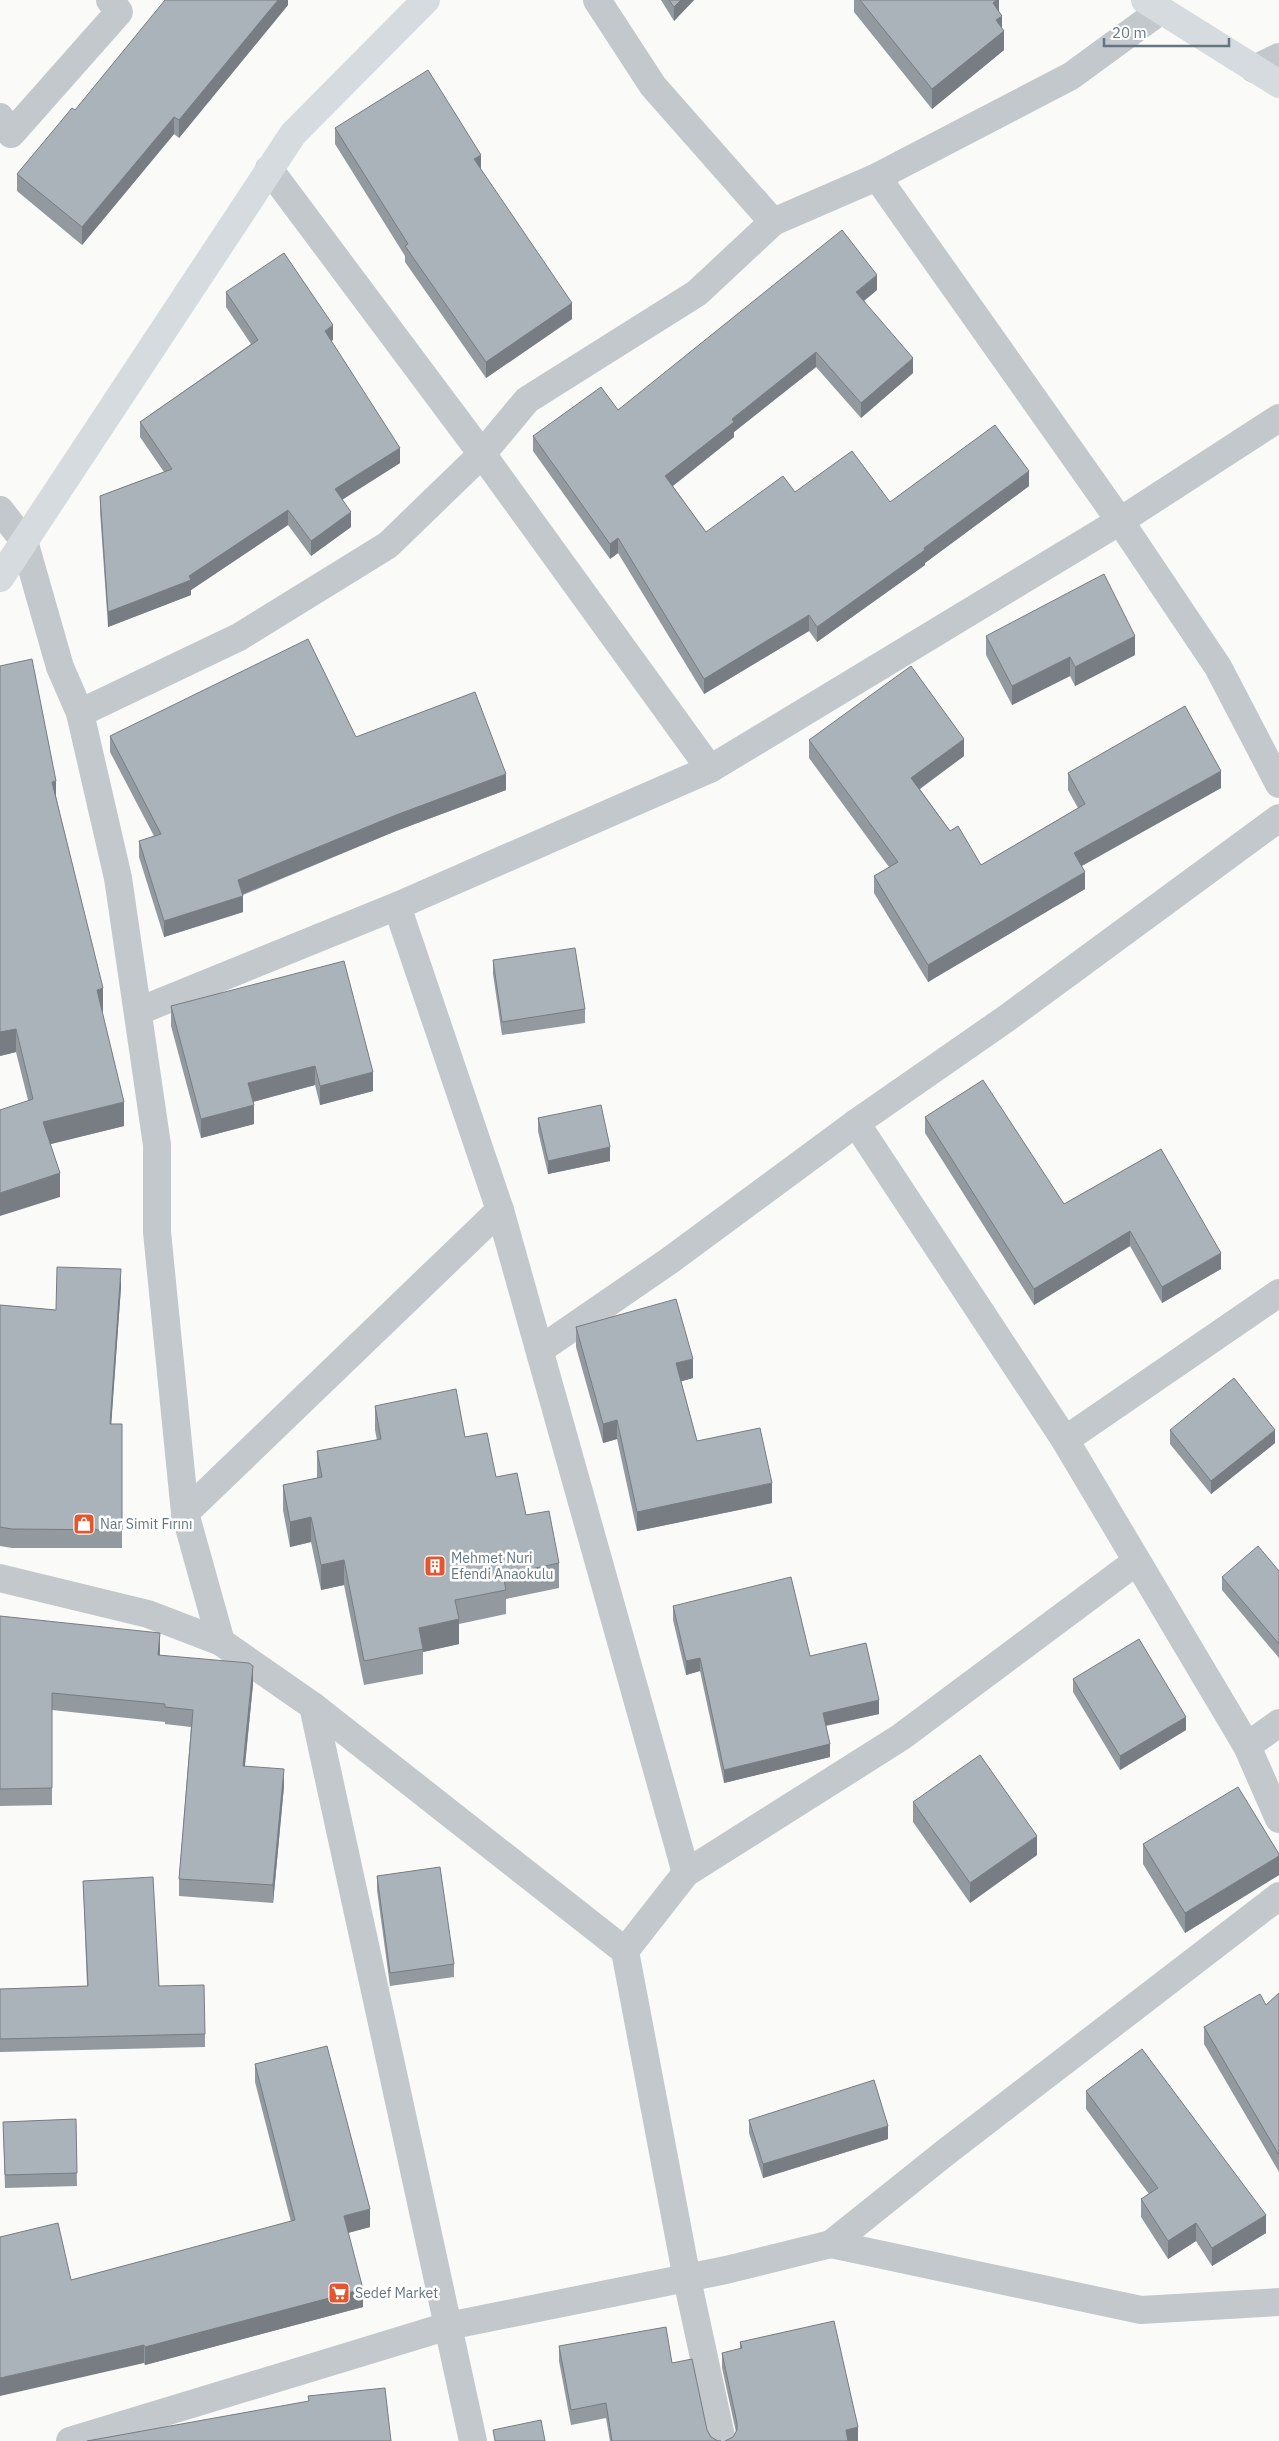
<svg xmlns="http://www.w3.org/2000/svg" width="1279" height="2441" viewBox="0 0 1279 2441" font-family="'IBM Plex Sans',sans-serif">
<style>
.lines{fill:none;stroke-linecap:round;stroke-linejoin:round}
.street{stroke:#c3c8cc;stroke-width:28}
.secondary{stroke:#d6dbdf;stroke-width:28}
.wall{fill:#929a9f}
.shaded-wall{fill:#777d82}
.building{fill:#aab3b9;stroke:#777d82}
.labels{text-anchor:middle;dominant-baseline:central;stroke-width:5;stroke-linejoin:round;paint-order:stroke}
.poi-label{font-size:14px;fill:#657683;stroke:#fff;text-anchor:start}
</style>
<rect width="100%" height="100%" fill="#fafaf8"/>
<g class="lines">
<g class="street">
<path d="M597,0L653,86L773,222"/>
<path d="M1254,69L1279,57"/>
<path d="M0,117L11,134L119,12L110,0"/>
<path d="M269,169L482,454L710,769"/>
<path d="M877,177L1120,521L1218,667L1279,784"/>
<path d="M0,510L24,541L60,667L80,713L118,878L157,1145V1232L185,1513L221,1642"/>
<path d="M80,713L239,637L388,545L482,454L527,400L697,293L773,222L877,177L1071,76L1160,11"/>
<path d="M397,906L500,1210L686,1873"/>
<path d="M139,1011L397,906L710,769L1120,521L1279,418"/>
<path d="M856,1123L1065,1440L1247,1746L1279,1819"/>
<path d="M541,1349L669,1261L856,1123L1007,1018L1279,818"/>
<path d="M1065,1440L1279,1293"/>
<path d="M185,1513L500,1210"/>
<path d="M0,1578L148,1614L221,1642L313,1706L625,1951"/>
<path d="M313,1706L473,2441"/>
<path d="M1247,1746L1279,1723"/>
<path d="M831,2244L1141,2310L1279,2302"/>
<path d="M70,2441L448,2326L726,2270L831,2244L946,2152L1279,1896"/>
<path d="M722,2441L687,2279L625,1951L686,1873L901,1737L1137,1561"/>
</g>
<g class="secondary">
<path d="M1145,0L1279,84"/>
<path d="M0,578L293,134L426,0"/>
</g>
</g>
<g class="wall">
<path d="M288,0V5L179,138L174,134L82,245L17,191V174L75,110Z"/>
<path d="M661,0H694L674,21Z"/>
<path d="M854,0H999V12L1002,29L1004,50L932,109L854,12Z"/>
<path d="M335,128L481,170L572,319L486,378L405,262V256L335,144Z"/>
<path d="M877,290L864,301L913,373L861,418L816,367L734,432V437L673,486L706,532L795,492L890,502L1029,486L925,563V565L817,642L809,631L704,694L618,553L610,559L533,451V436L618,410Z"/>
<path d="M226,292L333,340L331,341L400,463L342,500L351,527L311,556L288,525L191,590V595L108,627L100,511V496L164,472L140,437V422L251,344L226,307Z"/>
<path d="M986,636L1135,655L1075,686L1070,676L1012,705L986,655Z"/>
<path d="M0,666L56,796L103,1011L102,1012L124,1126L50,1144L60,1197L28,1100L16,1052L0,1056Z"/>
<path d="M110,736L356,737L506,790L396,831L243,895V912L164,937L139,857V841L154,836L110,752Z"/>
<path d="M809,740L964,756L920,789L950,831L981,865L1078,808L1068,790V773L1221,788L1082,866L1085,889L928,982L874,893V876L889,867L809,758Z"/>
<path d="M493,960L585,1009V1023L502,1035L493,974Z"/>
<path d="M171,1006L373,1091L320,1105L315,1085L253,1102L254,1124L201,1138L171,1026Z"/>
<path d="M925,1117L1064,1204L1161,1149L1221,1269L1162,1303L1130,1246L1034,1305L925,1133Z"/>
<path d="M538,1118L610,1161L548,1174L538,1131Z"/>
<path d="M121,1287L111,1424H122V1548H12L0,1546V1305L56,1310Z"/>
<path d="M576,1327L693,1378L681,1381L697,1441L772,1503L637,1531L617,1439L603,1443L576,1347Z"/>
<path d="M375,1406L465,1437L526,1515L559,1563V1588L506,1599V1614L459,1624V1644L423,1652V1674L364,1685L344,1585L321,1590L311,1542L290,1547L283,1510V1485L317,1478V1451L377,1440L375,1430Z"/>
<path d="M1170,1430L1275,1443L1211,1494L1170,1444Z"/>
<path d="M1279,1571V1658L1222,1590V1577Z"/>
<path d="M673,1606L810,1656L879,1714L826,1726L830,1757L724,1783L700,1671L686,1675L673,1620Z"/>
<path d="M0,1616L160,1650V1655L253,1684L245,1766L284,1786L273,1903L179,1896V1879L191,1727L165,1724V1722L52,1710V1805L0,1806Z"/>
<path d="M1073,1679L1186,1730L1120,1770L1073,1692Z"/>
<path d="M913,1802L1037,1855L970,1903L913,1822Z"/>
<path d="M1143,1844L1279,1854V1875L1185,1933L1143,1864Z"/>
<path d="M377,1876L454,1964V1977L390,1986L377,1890Z"/>
<path d="M83,1881L159,1986L205,2034V2047L0,2052V1989L87,1986Z"/>
<path d="M1279,1993V2172L1204,2044V2027L1266,2005Z"/>
<path d="M255,2064L370,2227L348,2233L363,2307L145,2365L144,2363L71,2280L291,2222L255,2082Z"/>
<path d="M1086,2091L1266,2233L1212,2266L1196,2241L1168,2259L1141,2217V2199L1149,2194L1086,2109Z"/>
<path d="M76,2119L77,2186L5,2188L3,2122Z"/>
<path d="M749,2120L888,2139L763,2178L749,2133Z"/>
<path d="M740,2342L858,2441L733,2437L736,2432L722,2368V2353L740,2349Z"/>
<path d="M559,2346L672,2363L711,2437L718,2441H721H610L606,2418L571,2425L559,2361Z"/>
</g>
<g class="shaded-wall">
<path d="M278,0H288V5L179,138V120Z"/>
<path d="M681,0H694L674,21V7Z"/>
<path d="M990,0H999V18L1002,16V32L1004,31V50L932,109V89Z"/>
<path d="M174,117V134L82,245V227Z"/>
<path d="M481,155V171L474,159Z"/>
<path d="M877,275V290L856,307V292Z"/>
<path d="M572,303V319L486,378V362Z"/>
<path d="M333,325V340L325,345V331Z"/>
<path d="M816,352V367L734,432V437L665,492V476L732,419Z"/>
<path d="M913,358V373L861,418V403Z"/>
<path d="M400,448V463L335,504V489Z"/>
<path d="M1029,471V486L925,563V565L817,642V627Z"/>
<path d="M288,510V525L191,590V595L108,627V612L189,576Z"/>
<path d="M351,512V527L311,556V541Z"/>
<path d="M618,538V553L610,559V544Z"/>
<path d="M809,615V631L704,694V679Z"/>
<path d="M1135,636V655L1075,686V667Z"/>
<path d="M1070,657V676L1012,705V686Z"/>
<path d="M964,739V756L911,795V778Z"/>
<path d="M1221,771V788L1074,870V853Z"/>
<path d="M506,774V790L396,831L238,896V880L396,815Z"/>
<path d="M56,781V804L52,782Z"/>
<path d="M1085,872V889L928,982V965Z"/>
<path d="M243,896V912L164,937V921Z"/>
<path d="M103,988V1011L97,1014V990Z"/>
<path d="M16,1029V1052L0,1056V1032Z"/>
<path d="M315,1066V1085L248,1103V1083Z"/>
<path d="M373,1072V1091L320,1105V1086Z"/>
<path d="M124,1102V1126L43,1146V1122Z"/>
<path d="M254,1105V1124L201,1138V1119Z"/>
<path d="M610,1147V1161L548,1174V1161Z"/>
<path d="M60,1173V1197L0,1216V1193Z"/>
<path d="M1130,1231V1246L1034,1305V1289Z"/>
<path d="M1221,1253V1269L1162,1303V1287Z"/>
<path d="M121,1269V1287L110,1442V1424Z"/>
<path d="M693,1359V1378L676,1383V1363Z"/>
<path d="M617,1420V1439L603,1443V1424Z"/>
<path d="M1275,1430V1443L1211,1494V1481Z"/>
<path d="M772,1483V1503L637,1531V1512Z"/>
<path d="M311,1517V1542L290,1547V1522Z"/>
<path d="M344,1560V1585L321,1590V1565Z"/>
<path d="M459,1619V1644L423,1652L419,1628Z"/>
<path d="M160,1633V1650L158,1672V1655Z"/>
<path d="M700,1658V1671L686,1675V1661Z"/>
<path d="M253,1666V1684L243,1783V1766Z"/>
<path d="M879,1700V1714L823,1726V1713Z"/>
<path d="M1186,1717V1730L1120,1770V1756Z"/>
<path d="M830,1744V1757L724,1783V1770Z"/>
<path d="M284,1769V1786L273,1903V1885Z"/>
<path d="M1037,1836V1855L970,1903V1883Z"/>
<path d="M1279,1856V1875L1185,1933V1913Z"/>
<path d="M888,2126V2139L763,2178V2164Z"/>
<path d="M370,2209V2227L344,2234V2216Z"/>
<path d="M1266,2215V2233L1212,2266V2248Z"/>
<path d="M1196,2223V2241L1168,2259V2241Z"/>
<path d="M363,2289V2307L145,2365V2347Z"/>
<path d="M144,2345V2363L0,2396V2378Z"/>
<path d="M858,2427V2441H846V2430Z"/>
</g>
<g class="building">
<path d="M165,0H278L179,120L174,117L82,227L17,174L72,108L75,110Z"/>
<path d="M669,0H681L674,7Z"/>
<path d="M860,0H997L993,3L1002,16L996,20L1004,31L932,89Z"/>
<path d="M428,70L481,155L474,159L572,303L486,362L405,246L408,244L335,128Z"/>
<path d="M842,230L877,275L856,292L913,358L861,403L816,352L732,419L734,422L665,476L706,532L783,476L795,492L852,451L890,502L995,425L1029,471L924,548L925,550L817,627L809,615L704,679L618,538L610,544L533,436L601,387L618,410Z"/>
<path d="M284,253L333,325L325,331L400,448L335,489L351,512L311,541L288,510L189,576L191,580L108,612L100,496L172,469L140,422L258,340L226,292Z"/>
<path d="M1104,574L1135,636L1075,667L1070,657L1012,686L986,636Z"/>
<path d="M308,639L356,737L475,692L506,774L396,815L238,880L243,896L164,921L139,841L161,834L110,736Z"/>
<path d="M32,659L56,781L52,782L103,988L97,990L124,1102L43,1122L60,1173L0,1193V1110L33,1099L16,1029L0,1032V666Z"/>
<path d="M911,666L964,739L911,778L950,831L958,826L981,865L1085,804L1068,773L1185,706L1221,771L1074,853L1085,872L928,965L874,876L898,862L809,740Z"/>
<path d="M575,948L585,1009L502,1022L493,960Z"/>
<path d="M344,961L373,1072L320,1086L315,1066L248,1083L254,1105L201,1119L171,1006Z"/>
<path d="M983,1080L1064,1204L1161,1149L1221,1253L1162,1287L1130,1231L1034,1289L925,1117Z"/>
<path d="M601,1105L610,1147L548,1161L538,1118Z"/>
<path d="M57,1267L121,1269L110,1424H122V1530L12,1529L0,1527V1305L56,1310Z"/>
<path d="M676,1299L693,1359L676,1363L697,1441L760,1428L772,1483L637,1512L617,1420L603,1424L576,1327Z"/>
<path d="M1234,1378L1275,1430L1211,1481L1170,1430Z"/>
<path d="M456,1389L465,1437L487,1433L496,1477L517,1473L526,1515L549,1511L559,1563L503,1575L506,1590L455,1600L459,1619L419,1628L423,1649L364,1661L344,1560L321,1565L311,1517L290,1522L283,1485L322,1477L317,1451L381,1439L375,1406Z"/>
<path d="M1258,1546L1279,1571V1644L1222,1577Z"/>
<path d="M791,1577L810,1656L866,1643L879,1700L823,1713L830,1744L724,1770L700,1658L686,1661L673,1606Z"/>
<path d="M0,1616L160,1633L158,1655L249,1663L253,1666L243,1766L284,1769L273,1885L179,1879L193,1710L165,1707V1704L52,1693V1788L0,1789Z"/>
<path d="M1139,1639L1186,1717L1120,1756L1073,1679Z"/>
<path d="M980,1755L1037,1836L970,1883L913,1802Z"/>
<path d="M1238,1787L1279,1854V1856L1185,1913L1143,1844Z"/>
<path d="M440,1867L454,1964L390,1973L377,1876Z"/>
<path d="M153,1877L159,1986L204,1985L205,2034L0,2039V1989L88,1986L83,1881Z"/>
<path d="M1279,1993V2155L1204,2027L1260,1994L1266,2005Z"/>
<path d="M327,2046L370,2209L344,2216L363,2289L145,2347L144,2345L0,2378V2237L58,2223L71,2280L295,2220L255,2064Z"/>
<path d="M1142,2049L1266,2215L1212,2248L1196,2223L1168,2241L1141,2199L1158,2188L1086,2091Z"/>
<path d="M874,2080L888,2126L763,2164L749,2120Z"/>
<path d="M76,2119L77,2173L5,2175L3,2122Z"/>
<path d="M834,2321L858,2427L846,2430L848,2441H725L733,2437L737,2430V2423L722,2353L742,2348L740,2342Z"/>
<path d="M666,2327L672,2363L692,2359L707,2430L711,2437L718,2441H721H612L606,2403L571,2410L559,2346Z"/>
<path d="M385,2388L391,2441H87L309,2401L308,2396Z"/>
<path d="M541,2420L545,2441H495L493,2430Z"/>
</g>
<defs>
<g id="shop-square" transform="scale(1.125)"><rect x="-9" y="-9" width="18" height="18" rx="4" fill="#e4572e" stroke="#fff"/><path d="M-5-2.5h2.3a2.7 3.5 0 0 1 5.4 0H5L5.5 6h-11ZM-1.5-2.5h3a1.5 2.3 0 0 0-3 0Z" fill="#fff"/></g>
<g id="building-square" transform="scale(1.125)"><rect x="-9" y="-9" width="18" height="18" rx="4" fill="#e4572e" stroke="#fff"/><path d="M-4-6H4V6H1V3H-1V6H-4ZM-2.5-4.3h1.7v1.8h-1.7ZM.8-4.3h1.7v1.8H.8ZM-2.5-1h1.7V.8h-1.7ZM.8-1h1.7V.8H.8Z" fill="#fff"/></g>
<g id="supermarket-square" transform="scale(1.125)"><rect x="-9" y="-9" width="18" height="18" rx="4" fill="#e4572e" stroke="#fff"/><path d="M-6-5.5h2.5l.6 2H6L4.5 2H-2.5L-4.4-4H-6ZM-1.5 3.2a1.3 1.3 0 1 0 .1 0ZM3 3.2a1.3 1.3 0 1 0 .1 0Z" fill="#fff"/></g>
</defs>
<g fill-rule="evenodd">
<use href="#shop-square" x="84" y="1524"/>
<use href="#building-square" x="435" y="1566"/>
<use href="#supermarket-square" x="339" y="2293"/>
</g>
<g class="labels">
<g class="poi-label">
<text x="100" y="1524">Nar Simit Fırını</text>
<text x="451" y="1558">Mehmet Nuri<tspan x="451" dy="16">Efendi Anaokulu</tspan></text>
<text x="355" y="2293">Sedef Market</text>
</g>
</g>
<path d="M1104 38v8h125v-8" fill="none" stroke="#657683" stroke-width="2.5"/>
<text x="1112" y="38" font-size="15" fill="#657683" stroke="#ffffff" stroke-width="4" paint-order="stroke">20 m</text>
</svg>
